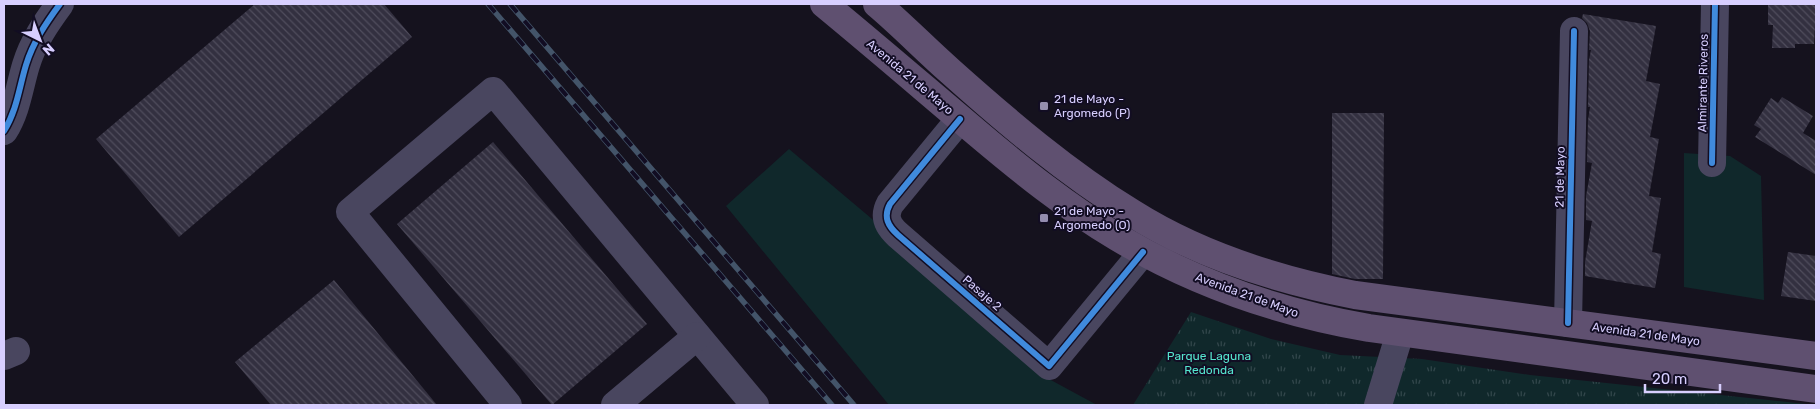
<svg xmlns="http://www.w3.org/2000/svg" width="1820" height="409" viewBox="0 0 1820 409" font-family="Rubik,sans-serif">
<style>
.green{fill:#10282b}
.park{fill:url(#park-tufts)}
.building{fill:url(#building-back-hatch)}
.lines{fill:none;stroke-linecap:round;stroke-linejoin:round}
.minor{stroke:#49465f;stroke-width:28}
.major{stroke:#5f5070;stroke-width:28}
.rail-casing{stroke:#435469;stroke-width:5.5}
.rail{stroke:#120d23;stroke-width:4;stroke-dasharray:11;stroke-linecap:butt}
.cycleway-casing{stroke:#120d23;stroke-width:9}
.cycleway{stroke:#408adc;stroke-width:6}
.poi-dot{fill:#948db0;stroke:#120d23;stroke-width:2}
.labels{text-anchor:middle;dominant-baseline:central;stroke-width:4;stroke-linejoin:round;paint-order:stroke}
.street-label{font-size:12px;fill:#d8cfff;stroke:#120d23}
.poi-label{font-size:12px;fill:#d8cfff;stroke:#120d23;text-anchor:start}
.park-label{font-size:12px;fill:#55e5ce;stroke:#120d23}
</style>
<defs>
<pattern id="park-tufts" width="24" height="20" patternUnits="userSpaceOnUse" patternTransform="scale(1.25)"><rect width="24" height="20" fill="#10282b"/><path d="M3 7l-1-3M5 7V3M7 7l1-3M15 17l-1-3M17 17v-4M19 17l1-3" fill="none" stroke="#32464b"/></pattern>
<pattern id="building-back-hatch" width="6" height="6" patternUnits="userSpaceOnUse" patternTransform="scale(1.25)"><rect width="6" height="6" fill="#333040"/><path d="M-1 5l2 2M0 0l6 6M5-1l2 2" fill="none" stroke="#504d5d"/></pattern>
</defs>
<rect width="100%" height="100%" fill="#15121e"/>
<g class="green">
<path d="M789,149L878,224L1049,379L1097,405H889L726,206Z"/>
<path d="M1684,153L1730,156L1761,176L1764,300L1684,287Z"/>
</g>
<path class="park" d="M1191,312L1271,339L1340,355L1422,359L1530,375L1816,405H1133Z"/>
<g class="building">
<path d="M255,4H384L412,37L179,237L96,139Z"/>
<path d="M1768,4H1816L1814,44H1795V48H1772L1773,25H1768Z"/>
<path d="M1583,14L1656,26L1646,81L1660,84L1650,137L1659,139L1649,196L1661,198L1652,252L1661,254L1655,288L1585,276V262L1592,221L1586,220V196L1592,163L1587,162L1588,120L1590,107H1588L1589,60L1591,50H1589L1590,31L1587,23L1582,18Z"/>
<path d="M1782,97L1813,116L1803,133L1816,141V175L1755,137L1761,129L1754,125L1771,98L1778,103Z"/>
<path d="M1332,113H1384L1383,279H1355L1332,274Z"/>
<path d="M493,142L647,324L552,405L397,224Z"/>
<path d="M1788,252L1816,256V301L1781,296Z"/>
<path d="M334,280L437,405H271L235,362Z"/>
</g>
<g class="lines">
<g class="minor">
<path d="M960,119L890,204C883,217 888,226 898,235L1049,366L1143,252"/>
<path d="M4,131C17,110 19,88 26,65C33,42 46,23 60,4"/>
<path d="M1712,163L1715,4"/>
<path d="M1568,323L1574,31"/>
<path d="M4,356L16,351"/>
<path d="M508,405L350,212L493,91L755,405"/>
<path d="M615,405L697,336"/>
<path d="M1378,405L1400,333"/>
</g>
<g class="major">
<path d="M824,4C875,46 926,90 977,133C1022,171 1067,207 1117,237C1194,283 1281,313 1369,328L1816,389"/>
<path d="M877,4C902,25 925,49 950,71C1007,122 1067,173 1132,213C1200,256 1278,280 1355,295L1816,356"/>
</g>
<g class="rail-casing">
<g id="rail">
<path d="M488,4L832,405"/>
<path d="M510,4L854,405"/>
</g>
</g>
<use href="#rail" class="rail"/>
<g class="cycleway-casing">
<g id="cycleway">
<path d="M960,119L890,204C883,217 888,226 898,235L1049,366L1143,252"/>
<path d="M4,131C17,110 19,88 26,65C33,42 46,23 60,4"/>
<path d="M1712,163L1715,4"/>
<path d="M1568,323L1574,31"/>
</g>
</g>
<use href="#cycleway" class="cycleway"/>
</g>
<g class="poi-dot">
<rect x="1039" y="101" width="10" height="10" rx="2.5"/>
<rect x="1039" y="213" width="10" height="10" rx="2.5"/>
</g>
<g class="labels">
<g class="street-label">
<text transform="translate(910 77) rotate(40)">Avenida 21 de Mayo</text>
<text transform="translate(1703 83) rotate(-89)">Almirante Riveros</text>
<text transform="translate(1560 177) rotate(-89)">21 de Mayo</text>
<text transform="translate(982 293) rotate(41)">Pasaje 2</text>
<text transform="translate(1247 295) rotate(20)">Avenida 21 de Mayo</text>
<text transform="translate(1646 334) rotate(8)">Avenida 21 de Mayo</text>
</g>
<g class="poi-label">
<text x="1054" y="99">21 de Mayo -<tspan x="1054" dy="14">Argomedo (P)</tspan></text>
<text x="1054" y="211">21 de Mayo -<tspan x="1054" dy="14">Argomedo (O)</tspan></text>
</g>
<g class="park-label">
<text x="1209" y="356">Parque Laguna<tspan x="1209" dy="14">Redonda</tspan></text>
</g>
</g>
<rect width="1820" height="409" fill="none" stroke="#d8cfff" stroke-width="10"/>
<g transform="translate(40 40) rotate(138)" stroke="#120d23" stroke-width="4" paint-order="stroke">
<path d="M0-4L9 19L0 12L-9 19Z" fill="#d8cfff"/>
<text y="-8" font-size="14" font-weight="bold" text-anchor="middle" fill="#d8cfff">N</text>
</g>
<path d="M1645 384v8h75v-8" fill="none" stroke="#d8cfff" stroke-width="2.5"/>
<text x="1652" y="384" font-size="15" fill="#d8cfff" stroke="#120d23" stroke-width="4" paint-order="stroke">20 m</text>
</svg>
